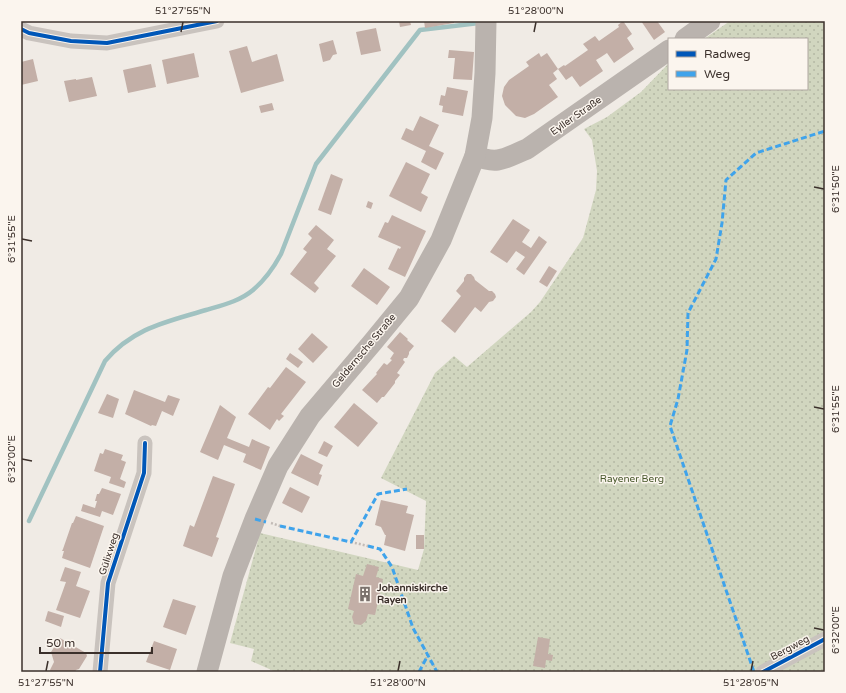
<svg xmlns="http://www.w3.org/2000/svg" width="846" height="693" viewBox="0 0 846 693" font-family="'Varela Round',sans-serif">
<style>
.park{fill:url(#park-dots)}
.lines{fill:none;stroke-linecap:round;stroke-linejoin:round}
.stream{stroke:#a1c2c1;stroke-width:4.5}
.building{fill:#c3afa7}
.path{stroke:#c2bbb6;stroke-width:2.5;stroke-dasharray:2 2;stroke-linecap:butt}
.minor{stroke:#c9c3be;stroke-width:15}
.secondary{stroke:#bab3ae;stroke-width:21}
.quiet{stroke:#3fa3eb;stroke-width:3;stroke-dasharray:6 3;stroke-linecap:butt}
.cycleway-casing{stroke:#fbf5ee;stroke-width:6}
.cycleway{stroke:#0057b8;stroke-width:4}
.ticks{fill:none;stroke:#3b302b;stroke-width:1.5}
.labels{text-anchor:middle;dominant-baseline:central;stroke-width:3;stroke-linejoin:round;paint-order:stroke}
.street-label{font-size:10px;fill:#3b302b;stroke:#fbf5ee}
.park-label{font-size:10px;fill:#4a5a2e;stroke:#fbf5ee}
.poi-label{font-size:10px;font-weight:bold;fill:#3b302b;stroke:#fbf5ee;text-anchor:start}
.neatline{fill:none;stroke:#3b302b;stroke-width:1.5}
.ticks-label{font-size:10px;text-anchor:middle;fill:#3b302b}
</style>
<defs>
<pattern id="park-dots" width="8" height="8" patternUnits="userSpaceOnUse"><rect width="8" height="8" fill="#d1d6bf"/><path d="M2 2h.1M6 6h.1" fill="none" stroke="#b4b8a4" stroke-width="1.8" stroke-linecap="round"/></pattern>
</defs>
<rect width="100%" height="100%" fill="#f0ebe5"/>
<path class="park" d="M730,21H825V672H276L251,661L254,649L230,643L260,533L418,570L424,549L426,501L381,478L435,373L454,356L467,367L531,312L540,302L583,238L596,190L597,171L592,140L584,129L607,117L641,92L669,63V89H807V39H704Z"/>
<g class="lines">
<path class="stream" d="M29,521L105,361C133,328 166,322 206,310C223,305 240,301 253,290C265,280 274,267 281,254L316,164L420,30L479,23"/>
</g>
<g class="building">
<path d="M399,21H410L411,25L400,27Z"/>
<path d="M424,21H454V23L425,28Z"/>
<path d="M623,21L632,34L627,38L634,49L614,63L607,53L601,57L596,60L603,71L580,87L572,76L566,80L558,69L564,65L565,66L588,50L583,44L595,36L599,41L619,27L618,25Z"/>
<path d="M641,21H657L665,32L654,40Z"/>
<path d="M376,28L381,51L361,55L356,32Z"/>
<path d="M333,40L337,54L333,55L330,60L323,62L319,44Z"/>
<path d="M247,46L252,62L277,54L284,81L241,93L229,51Z"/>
<path d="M449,50L474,52L472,80L453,79L455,58H448Z"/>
<path d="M194,53L199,77L167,84L162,60Z"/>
<path d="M539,53L541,57L547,53L558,69L553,73L557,79L549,85L558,97L534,114L525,118L516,116L505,105L502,96L504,87L509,80L529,66L526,62Z"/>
<path d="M33,59L38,81L21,85V62Z"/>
<path d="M151,64L156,87L128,93L123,70Z"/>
<path d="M92,77L97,96L69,102L64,81L76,79V80Z"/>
<path d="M447,87L468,91L463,116L442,112L443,106L439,105L441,95L445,96Z"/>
<path d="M272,103L274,110L261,113L259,106Z"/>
<path d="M420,116L439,125L429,146L444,153L436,170L421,162L426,151L401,139L406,128L413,131Z"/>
<path d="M406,162L430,174L421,193L428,197L421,212L389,196Z"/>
<path d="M331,174L343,179L331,215L318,210Z"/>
<path d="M368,201L373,203L371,209L366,207Z"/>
<path d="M392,215L426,231L405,277L388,269L398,248L400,249L401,247L378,237L385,222L388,223Z"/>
<path d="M513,219L530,230L522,242L531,248L539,236L547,242L524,275L516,269L525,257L516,251L507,263L490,252Z"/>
<path d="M316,225L334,240L327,249L336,256L314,283L319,288L315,293L290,274L307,252L303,249L312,238L308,234Z"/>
<path d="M549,266L557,271L547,287L539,282Z"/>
<path d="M364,268L390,287L377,305L351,286Z"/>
<path d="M467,274H471L474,277L475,280L489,291H492L495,294L496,297L493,301L489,302L481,312L475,307L455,333L441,321L461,296L456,291L464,281V278Z"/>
<path d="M400,332L408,339L407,340L414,346L409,352V354L407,358H404L403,360L405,362L397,373L400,375L395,381V383L384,397H382L377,403L362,390L377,374L376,373L384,363L387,365L392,360L390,359L394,353L387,347Z"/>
<path d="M312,333L328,347L313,363L298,349Z"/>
<path d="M290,353L303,362L298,368L286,359Z"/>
<path d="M286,367L306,382L281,414L284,416L279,421L277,419L270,430L248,414L268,387L270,388Z"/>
<path d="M134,390L165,402L168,395L180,399L173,416L162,411L156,426L152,425L151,426L125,414Z"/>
<path d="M107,394L119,399L113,418L98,413Z"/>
<path d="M354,403L378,423L358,447L334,427Z"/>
<path d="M220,405L236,417L227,438L249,447L252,439L270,447L261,470L243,462L246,454L224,445L218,460L200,452Z"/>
<path d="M324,441L333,446L327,457L318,453Z"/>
<path d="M105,449L123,455L121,460L126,462L120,479L126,482L124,488L109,483L111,477L94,471L100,453L103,454Z"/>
<path d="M301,454L323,465L319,474L322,475L318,486L291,473Z"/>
<path d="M213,476L235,484L216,537L219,538L212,557L183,546L190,525L194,527Z"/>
<path d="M290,487L310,497L302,513L282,503Z"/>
<path d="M102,488L121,494L113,515L102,511L100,517L81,511L83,504L95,508L97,501H95L97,494H99Z"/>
<path d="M381,500L408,506L406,513L414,515L405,551L384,545L386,535H385L381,527L375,525Z"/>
<path d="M76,516L104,526L90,568L62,558L64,551H62L63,549L72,523H73Z"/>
<rect x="416" y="535" width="8" height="14"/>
<path d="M367,564L379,567L376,577L383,579L375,615L368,614L366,621L361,625L354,624L352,617L354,611L348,609L356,574L363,576Z"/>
<path d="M65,567L81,572L76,586L90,591L80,618L56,610L66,582L60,581Z"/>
<path d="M173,599L196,606L186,635L163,627Z"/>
<path d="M48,611L64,616L61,627L45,621Z"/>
<path d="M538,637L550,639L548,654L553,655L552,661L546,660L545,668L533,666Z"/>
<path d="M60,638L86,653L87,656L79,669L76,670L75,672H51L50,670L54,662L51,652Z"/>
<path d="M154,641L177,649L170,670L146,662Z"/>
</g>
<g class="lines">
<g class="path">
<path d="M271,523L280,526"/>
<path d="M351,542L368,546"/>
</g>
<g class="minor">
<path d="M21,29L29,33L71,41L107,43L217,21"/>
<path d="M100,672L108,583L144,473L145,443"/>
<path d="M763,672L825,639"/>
</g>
<g class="secondary">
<path d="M685,39L710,21"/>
<path d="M475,156C499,165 505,158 527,149L669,50"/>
<path d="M207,672L233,576L255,519L278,466L310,416L372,343L409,298L441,240L475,156L482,118L485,73L486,21"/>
</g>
<g class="quiet">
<path d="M255,519L266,522"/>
<path d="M280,526L351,542L378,494L407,489"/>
<path d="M368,546L380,549L392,567L413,628L437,672"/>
<path d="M419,672L428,655"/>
<path d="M754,672L670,426L678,399L687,350L688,313L716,259L722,223L726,180L756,153L825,131"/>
</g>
<g class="cycleway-casing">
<g id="cycleway">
<path d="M21,29L29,33L71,41L107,43L217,21"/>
<path d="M100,672L108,583L144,473L145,443"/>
<path d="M763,672L825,639"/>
</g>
</g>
<use href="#cycleway" class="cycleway"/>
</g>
<path class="ticks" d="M181,32L183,22M534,32L536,22M814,187L824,189M22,239L32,241M814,407L824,409M22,459L32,461M814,628L824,630M46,671L48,661M398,671L400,661M751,671L753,661"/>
<defs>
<g id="building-bare" transform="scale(1.2)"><path d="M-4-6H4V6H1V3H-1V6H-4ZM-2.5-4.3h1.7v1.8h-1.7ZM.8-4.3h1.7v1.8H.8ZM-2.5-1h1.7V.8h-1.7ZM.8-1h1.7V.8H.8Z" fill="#7a716c" stroke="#fbf5ee" stroke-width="2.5" paint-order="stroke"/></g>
</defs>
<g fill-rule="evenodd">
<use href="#building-bare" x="365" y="594"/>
</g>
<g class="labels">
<g class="street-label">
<text transform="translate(576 116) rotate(-35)">Eyller Straße</text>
<text transform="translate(364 351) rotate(-50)">Geldernsche Straße</text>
<text transform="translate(109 554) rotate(-72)">Gülixweg</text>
<text transform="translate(790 648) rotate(-28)">Bergweg</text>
</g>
<g class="park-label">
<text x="632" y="479">Rayener Berg</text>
</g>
<g class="poi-label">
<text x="377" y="588">Johanniskirche<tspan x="377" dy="12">Rayen</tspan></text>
</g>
</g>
<rect width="846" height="693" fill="none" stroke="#fbf5ee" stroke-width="44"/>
<rect x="668" y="38" width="140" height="52" fill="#fbf5ee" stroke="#aea6a0"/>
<rect x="676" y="51" width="20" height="6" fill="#0057b8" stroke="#aea6a0"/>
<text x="704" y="58" font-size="12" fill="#3b302b">Radweg</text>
<rect x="676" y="71" width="20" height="6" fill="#3fa3eb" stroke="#aea6a0"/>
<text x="704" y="78" font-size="12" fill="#3b302b">Weg</text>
<path d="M40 647v6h112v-6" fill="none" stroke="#3b302b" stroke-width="2"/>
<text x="46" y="647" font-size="12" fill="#3b302b" stroke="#fbf5ee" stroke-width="3" paint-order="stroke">50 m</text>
<rect x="22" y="22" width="802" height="649" class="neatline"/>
<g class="ticks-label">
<text x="183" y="14">51°27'55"N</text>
<text x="536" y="14">51°28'00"N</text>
<text transform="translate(835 189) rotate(-90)" y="4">6°31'50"E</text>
<text transform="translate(11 239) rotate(-90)" y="4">6°31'55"E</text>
<text transform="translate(835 409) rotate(-90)" y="4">6°31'55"E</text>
<text transform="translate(11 459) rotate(-90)" y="4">6°32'00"E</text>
<text transform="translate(835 630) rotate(-90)" y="4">6°32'00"E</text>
<text x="46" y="686">51°27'55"N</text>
<text x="398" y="686">51°28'00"N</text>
<text x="751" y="686">51°28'05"N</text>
</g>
</svg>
